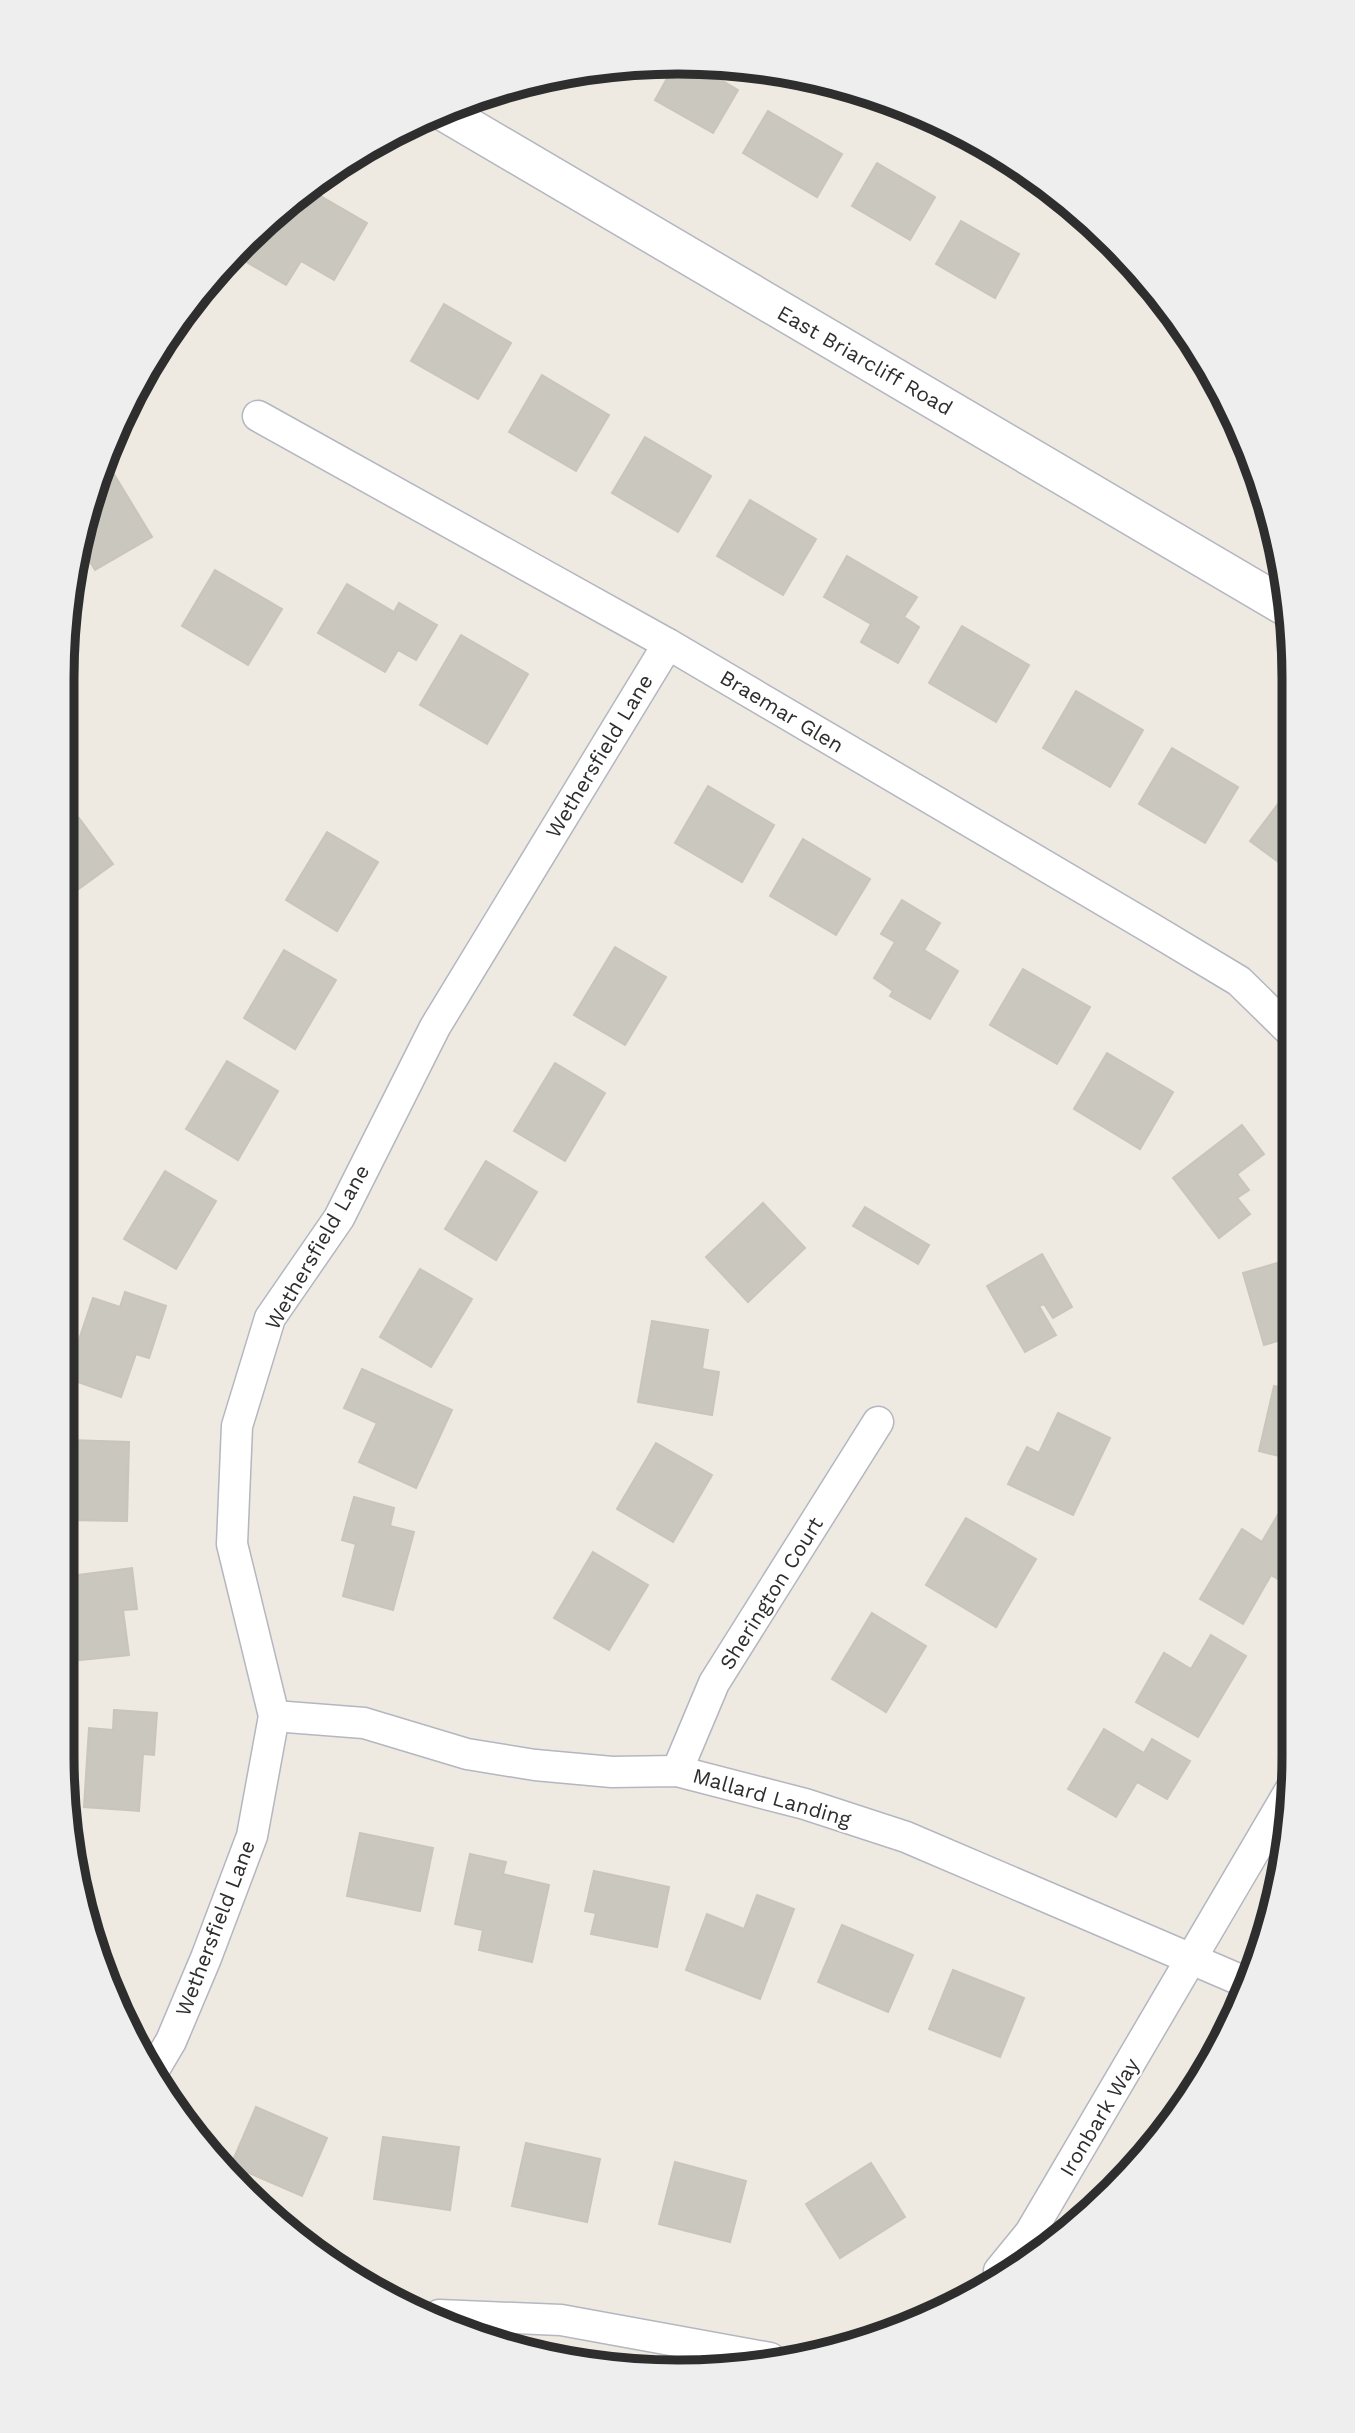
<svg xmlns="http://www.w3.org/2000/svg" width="1355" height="2433" viewBox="0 0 1355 2433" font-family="'Work Sans',sans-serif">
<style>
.building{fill:#cac7bf;stroke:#cac5ba;stroke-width:2}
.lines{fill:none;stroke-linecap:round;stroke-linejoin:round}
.minor-casing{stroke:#b4b7c0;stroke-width:33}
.tertiary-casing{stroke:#b4b7c0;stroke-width:40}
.minor{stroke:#fff;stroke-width:30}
.tertiary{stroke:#fff;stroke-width:37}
.labels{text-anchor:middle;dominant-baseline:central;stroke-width:5;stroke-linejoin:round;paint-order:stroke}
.street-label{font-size:21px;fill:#2e2e2e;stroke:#fff}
.rim{fill:none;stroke:#2e2e2e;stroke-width:9}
</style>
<rect width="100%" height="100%" fill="#eee9e1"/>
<g class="building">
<path d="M675,64H694L738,90L713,133L655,100Z"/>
<path d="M768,111L842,154L817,197L743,153Z"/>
<path d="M877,163L935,197L910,240L852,206Z"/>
<path d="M305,187L367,223L334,280L301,261L286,285L238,257L248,239L264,225L274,230L294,197Z"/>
<path d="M961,221L1019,254L995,298L936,264Z"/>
<path d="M444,304L511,343L478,399L411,361Z"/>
<path d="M542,375L609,415L576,471L509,432Z"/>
<path d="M645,437L711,476L678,532L612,493Z"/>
<path d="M112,471L152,537L95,570L78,542L82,518L98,479Z"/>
<path d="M750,500L816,539L783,595L717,556Z"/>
<path d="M847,556L917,597L904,617L919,627L898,663L861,642L871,624L824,597Z"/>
<path d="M215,570L282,609L248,665L182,626Z"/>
<path d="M347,584L394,612L399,603L437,625L416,660L398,650L385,672L318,633Z"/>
<path d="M962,626L1029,665L996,722L929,683Z"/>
<path d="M461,635L528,674L487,744L420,705Z"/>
<path d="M1076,691L1143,730L1110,787L1043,748Z"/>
<path d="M1172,748L1238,787L1205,843L1139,804Z"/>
<path d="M708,786L774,825L742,882L675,843Z"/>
<path d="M1278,804L1289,812V870L1250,841Z"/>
<path d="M79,818L113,864L62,901V830Z"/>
<path d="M327,832L378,862L337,931L286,900Z"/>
<path d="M803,839L870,879L836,935L770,896Z"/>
<path d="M902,900L940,923L924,950L958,971L930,1019L890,996L893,991L874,978L895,942L881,934Z"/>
<path d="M615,947L666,977L625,1045L574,1015Z"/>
<path d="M284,950L336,980L295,1049L244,1018Z"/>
<path d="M1023,969L1090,1007L1057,1064L990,1025Z"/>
<path d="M1107,1053L1173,1092L1140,1149L1074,1109Z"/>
<path d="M227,1061L278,1091L238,1160L186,1129Z"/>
<path d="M555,1063L605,1093L565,1161L514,1131Z"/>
<path d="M1242,1125L1264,1154L1237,1174L1249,1190L1237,1198L1250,1214L1219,1238L1173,1178Z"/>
<path d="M486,1161L537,1192L496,1260L445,1229Z"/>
<path d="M165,1171L216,1201L176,1269L124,1239Z"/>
<path d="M763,1203L805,1248L748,1302L706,1257Z"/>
<path d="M865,1207L929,1245L918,1264L853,1226Z"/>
<path d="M1042,1254L1072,1307L1053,1318L1044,1304L1039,1306L1056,1335L1025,1352L987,1286Z"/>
<path d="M1291,1259V1337L1264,1345L1243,1273Z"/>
<path d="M420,1269L472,1299L431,1367L380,1337Z"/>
<path d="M125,1292L166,1306L149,1358L136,1354L121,1397L66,1378L93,1298L120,1307Z"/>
<path d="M652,1321L708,1330L702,1369L719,1372L712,1415L638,1402Z"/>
<path d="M362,1369L452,1410L416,1488L359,1462L377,1423L344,1408Z"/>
<path d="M1274,1386L1291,1390V1468V1459L1259,1451Z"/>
<path d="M1058,1413L1110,1438L1073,1515L1008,1484L1027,1447L1039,1453Z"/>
<path d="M69,1440L129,1442L127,1521L67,1520Z"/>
<path d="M656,1443L712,1475L673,1542L617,1509Z"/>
<path d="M354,1497L394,1508L390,1526L414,1532L393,1610L343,1596L356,1544L342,1540Z"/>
<path d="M1280,1511L1292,1518V1579L1288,1585L1271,1575L1243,1624L1200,1599L1242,1529L1262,1542Z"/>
<path d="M966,1518L1036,1559L996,1627L926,1585Z"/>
<path d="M593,1552L648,1585L609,1650L554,1618Z"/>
<path d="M132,1568L137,1609L123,1610L129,1655L71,1661L61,1577Z"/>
<path d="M872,1613L926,1646L886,1712L832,1679Z"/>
<path d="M1211,1635L1246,1656L1198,1737L1136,1702L1164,1653L1191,1669Z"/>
<path d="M114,1710L157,1713L154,1755L143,1754L139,1811L84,1807L89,1728L113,1730Z"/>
<path d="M1104,1729L1144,1753L1152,1739L1190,1761L1167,1799L1137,1782L1116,1817L1068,1789Z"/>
<path d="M360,1833L433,1848L420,1911L347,1896Z"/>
<path d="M470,1854L506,1862L503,1874L549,1885L532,1962L479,1950L483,1930L455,1924Z"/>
<path d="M594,1871L669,1887L657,1947L591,1934L596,1913L585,1911Z"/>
<path d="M757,1895L794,1909L760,1999L686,1970L707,1914L744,1929Z"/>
<path d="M842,1925L913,1955L888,2012L818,1982Z"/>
<path d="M953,1970L1024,1998L1000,2057L929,2029Z"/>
<path d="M256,2107L327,2138L302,2196L231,2165Z"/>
<path d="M383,2137L459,2147L450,2210L374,2199Z"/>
<path d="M526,2143L600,2159L587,2222L512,2206Z"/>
<path d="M675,2162L746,2181L730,2242L659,2224Z"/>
<path d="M871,2163L905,2217L840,2258L806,2204Z"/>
</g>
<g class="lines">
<g class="minor-casing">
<g id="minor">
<path d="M258,416L668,644L1149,927L1239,981L1290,1031"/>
<path d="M274,1716L364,1723L467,1754L535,1765L612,1772L677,1771L805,1804L906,1837L1245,1982"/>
<path d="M677,1771L714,1683L878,1422"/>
<path d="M155,2068L171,2041L206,1958L252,1836L274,1716L232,1544L237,1426L270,1318L339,1218L435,1027L668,644"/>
<path d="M999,2271L1030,2233L1292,1787"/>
<path d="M439,2315L561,2320L770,2358"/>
</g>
</g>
<g class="tertiary-casing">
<path id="tertiary" d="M442,111L1289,609"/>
</g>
<use href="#minor" class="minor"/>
<use href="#tertiary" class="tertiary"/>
</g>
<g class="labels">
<g class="street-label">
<text transform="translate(865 360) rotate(30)">East Briarcliff Road</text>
<text transform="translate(782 711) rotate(31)">Braemar Glen</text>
<text transform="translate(599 756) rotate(-59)">Wethersfield Lane</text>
<text transform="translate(317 1247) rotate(-60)">Wethersfield Lane</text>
<text transform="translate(771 1593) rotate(-58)">Sherington Court</text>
<text transform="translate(772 1797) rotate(16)">Mallard Landing</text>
<text transform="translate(215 1928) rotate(-69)">Wethersfield Lane</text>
<text transform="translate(1099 2117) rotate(-59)">Ironbark Way</text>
</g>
</g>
<path d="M0 0H1355V2433H0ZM678 74H678A604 604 0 0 1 1282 678V1756A604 604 0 0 1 678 2360H678A604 604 0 0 1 74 1756V678A604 604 0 0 1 678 74Z" fill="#eee" fill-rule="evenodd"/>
<path class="rim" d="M678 74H678A604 604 0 0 1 1282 678V1756A604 604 0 0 1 678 2360H678A604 604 0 0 1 74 1756V678A604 604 0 0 1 678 74Z"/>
</svg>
